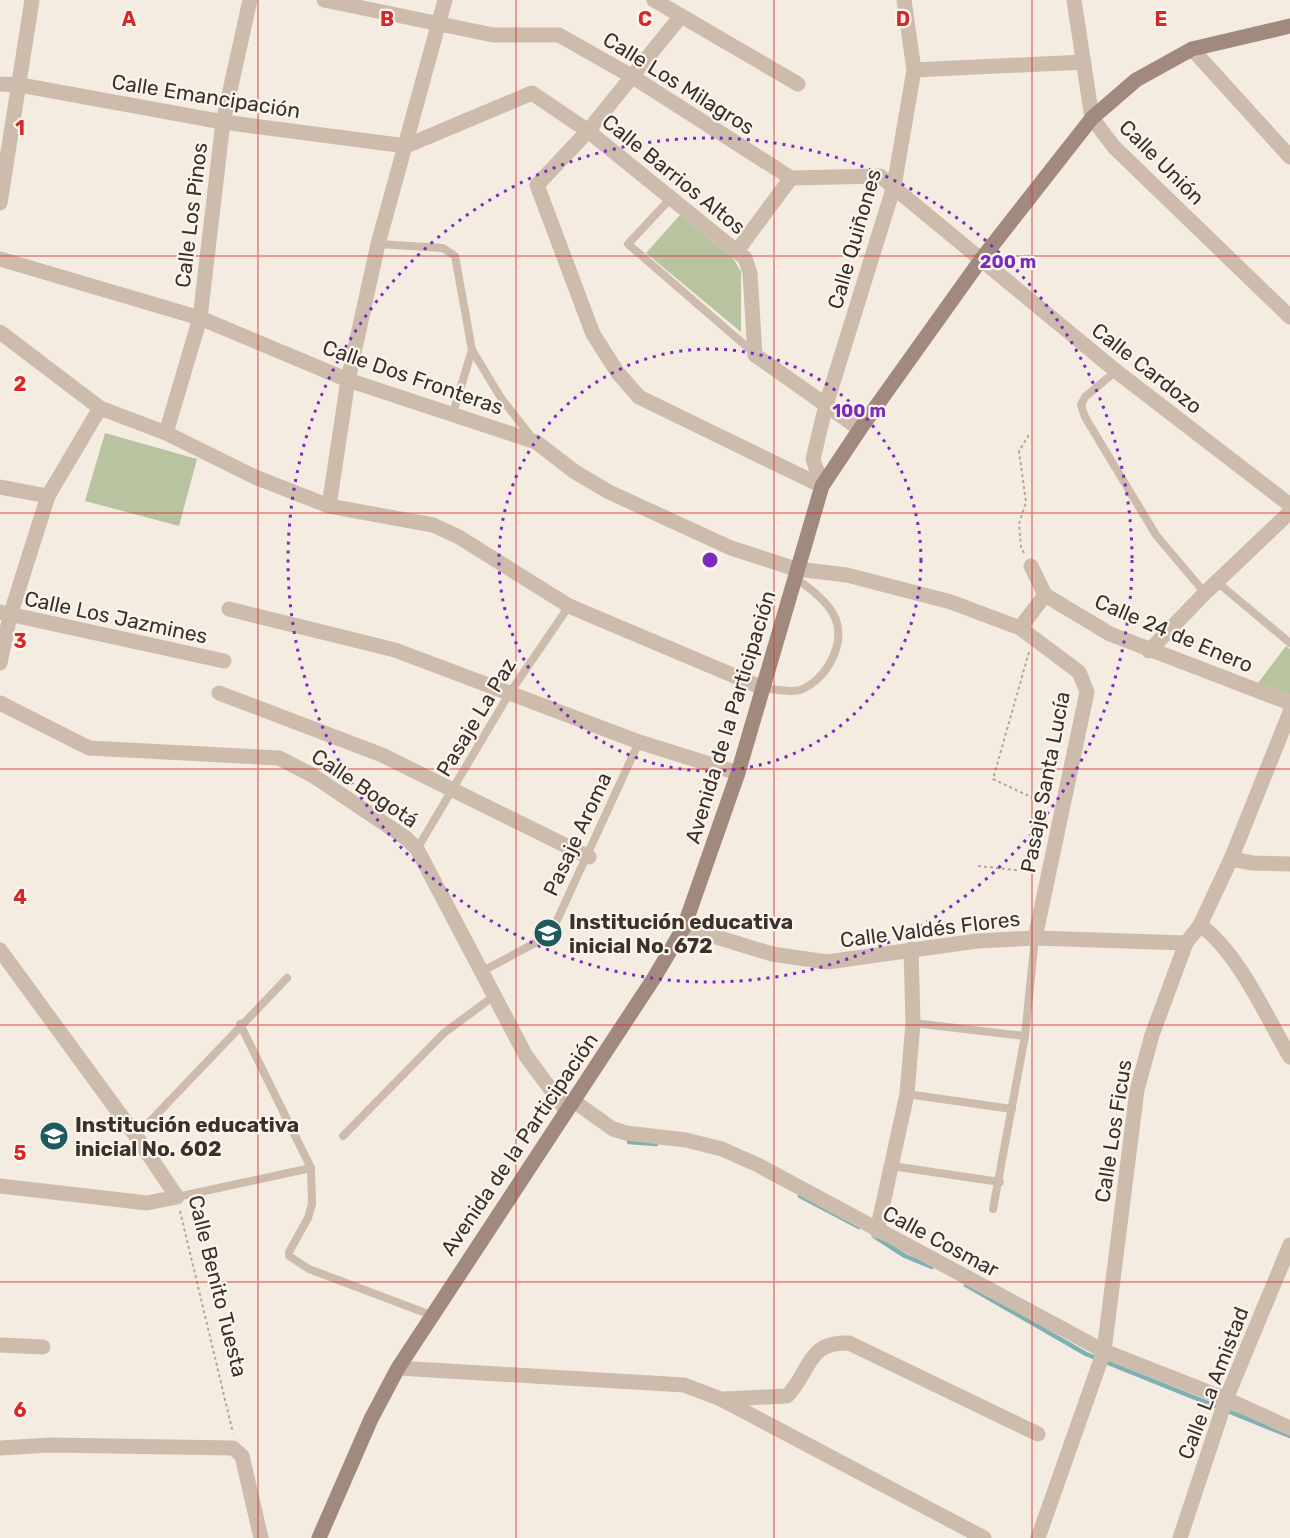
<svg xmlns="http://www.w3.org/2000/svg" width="1290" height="1538" viewBox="0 0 1290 1538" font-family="Rubik,sans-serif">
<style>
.green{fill:#b8c4a0}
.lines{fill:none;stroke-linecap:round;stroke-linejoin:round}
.stream{stroke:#7fb0b2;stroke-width:4.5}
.path{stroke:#b9a596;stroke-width:2;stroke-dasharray:3 3;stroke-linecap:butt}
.service{stroke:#cdbbac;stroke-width:8}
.minor{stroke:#cdbbac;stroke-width:15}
.secondary{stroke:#a18a7d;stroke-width:15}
.grid{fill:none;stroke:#d62828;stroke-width:1.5;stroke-opacity:0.55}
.ring{fill:none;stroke:#7b2cbf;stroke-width:3;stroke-dasharray:3 6}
.labels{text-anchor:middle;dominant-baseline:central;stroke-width:4.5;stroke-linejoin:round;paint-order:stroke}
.street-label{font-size:21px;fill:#3b302b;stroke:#fbf5ee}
.poi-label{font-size:21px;font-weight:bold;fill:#3b302b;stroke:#fbf5ee;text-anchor:start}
.grid-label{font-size:20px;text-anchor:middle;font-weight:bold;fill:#d62828;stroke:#fbf5ee;stroke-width:4.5;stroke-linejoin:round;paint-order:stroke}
.centre{fill:#7b2cbf;stroke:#fbf5ee;stroke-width:3}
.ring-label{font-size:18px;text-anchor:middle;font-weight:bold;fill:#7b2cbf;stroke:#fbf5ee;stroke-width:4.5;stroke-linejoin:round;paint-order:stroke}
</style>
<rect width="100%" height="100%" fill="#f4ebe1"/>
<g class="green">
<path d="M680,215L733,258L741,272V332L646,253Z"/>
<path d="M105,433L197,459L179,526L85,501Z"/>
<path d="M1286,646L1290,649V695L1258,683Z"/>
</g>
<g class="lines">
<g class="stream">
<path d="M629,1142L656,1144"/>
<path d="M800,1196L859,1227"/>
<path d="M874,1236L905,1256L932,1267"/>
<path d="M966,1285L1086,1354L1290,1436"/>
</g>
<g class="path">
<path d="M1024,553L1021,547L1019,524L1026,502L1019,451L1029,435"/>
<path d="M1029,652L993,779L1048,805"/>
<path d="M978,866L1034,872"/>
<path d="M180,1211L233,1433"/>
</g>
<g class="service">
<path d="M671,198L628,244L754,353"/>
<path d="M378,244L443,248L455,256L472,350L501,398L533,439"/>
<path d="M1116,371L1085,397L1081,405L1085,417L1156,535L1205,593"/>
<path d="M453,413L472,350"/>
<path d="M1217,582L1290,643"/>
<path d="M763,688C774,689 790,693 800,690C812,686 824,674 830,663C852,623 828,600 795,578"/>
<path d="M417,849L509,694L569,606"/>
<path d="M481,972L548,936L553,929L639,742"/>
<path d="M913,1023L1025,1036"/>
<path d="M240,1024L311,1168L312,1204L308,1218L289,1252V1256L309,1269L431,1315"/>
<path d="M907,1094L1012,1109"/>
<path d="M136,1136L287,978"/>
<path d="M343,1136L444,1033L494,996"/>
<path d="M892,1166L1000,1182"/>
<path d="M177,1197L311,1168"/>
<path d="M993,1209L1025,1036L1035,938"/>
</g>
<g class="minor">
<path d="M324,0L493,35H559L633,77L791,178L880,176L1116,371L1290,505"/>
<path d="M654,0L798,84"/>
<path d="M1074,0L1092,118L1114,147L1290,317"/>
<path d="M681,16L588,131L537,185L593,334L618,373L639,397L822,486"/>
<path d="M1192,49L1290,157"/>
<path d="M914,70L1084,62"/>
<path d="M0,84L20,85L223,122L406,146L532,93L588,131L745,258L750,273L755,355L860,429"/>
<path d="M0,203L32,0"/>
<path d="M737,251L791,178"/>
<path d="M0,259L200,318L348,380L536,442L575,472L609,492L731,548L796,569L847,575L951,602L1020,628L1045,595"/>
<path d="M0,332L100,408L166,433L255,477L329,506L433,525L459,537L569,606L763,688"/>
<path d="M166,433L200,318L223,122L250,0"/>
<path d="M822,486L813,459L826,405L894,186L914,70L904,0"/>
<path d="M0,487L48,496"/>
<path d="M329,506L348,380L378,244L445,0"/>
<path d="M1031,566L1045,595L1110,634L1290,703"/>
<path d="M229,609L395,650L639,742L738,773"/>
<path d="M0,612L224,661"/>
<path d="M1020,628L1079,672L1087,692L1035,938"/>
<path d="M1149,651L1205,593L1290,512"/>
<path d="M0,663L10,616L48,496L100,408"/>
<path d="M219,693L382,755L589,857"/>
<path d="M0,703L89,748L279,758L312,775L406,838L417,849L526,1056L566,1110"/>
<path d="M1231,859L1253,863L1290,864"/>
<path d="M1200,925C1238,952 1266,1016 1290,1057"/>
<path d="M684,927L772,954L827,962L977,941L1035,938L1186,943"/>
<path d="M0,950L136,1136L177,1197L147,1203L0,1186"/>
<path d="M572,1100L613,1129L626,1133L686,1140L722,1149L758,1165L1104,1351L1226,1399L1290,1428"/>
<path d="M877,1231L907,1094L913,1023L911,949"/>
<path d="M0,1345L43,1347"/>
<path d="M398,1368L684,1385L721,1399L984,1538"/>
<path d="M724,1399L787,1396C811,1372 806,1341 849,1343L1038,1434"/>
<path d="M0,1448L50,1445L233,1448L242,1456L261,1538"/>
<path d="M1038,1538L1104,1351L1137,1090L1152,1035L1186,943L1200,925L1231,859L1290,712"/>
<path d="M1180,1538L1226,1399L1290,1245"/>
</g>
<path class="secondary" d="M319,1538L371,1419L398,1368L654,978L684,927L738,773L822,486L860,429L980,261L1092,118L1136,80L1192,49L1290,26"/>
</g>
<path class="grid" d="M258,0V1538M516,0V1538M774,0V1538M1032,0V1538M0,256H1290M0,513H1290M0,769H1290M0,1025H1290M0,1282H1290"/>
<g class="ring">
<circle cx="710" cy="560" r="211"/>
<circle cx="710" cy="560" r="422"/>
</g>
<defs>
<g id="school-disc" transform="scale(1.5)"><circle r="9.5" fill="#1f5a5e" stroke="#fbf5ee"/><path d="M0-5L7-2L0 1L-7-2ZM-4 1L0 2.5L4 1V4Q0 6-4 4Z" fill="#fff"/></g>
</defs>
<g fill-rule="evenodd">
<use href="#school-disc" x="548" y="933"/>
<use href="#school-disc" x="54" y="1136"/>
</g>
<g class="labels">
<g class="street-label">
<text transform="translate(679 83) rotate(32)">Calle Los Milagros</text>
<text transform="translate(206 96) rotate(9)">Calle Emancipación</text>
<text transform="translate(1162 162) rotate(45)">Calle Unión</text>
<text transform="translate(674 174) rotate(39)">Calle Barrios Altos</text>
<text transform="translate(191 215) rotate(-83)">Calle Los Pinos</text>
<text transform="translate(854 239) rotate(-74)">Calle Quiñones</text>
<text transform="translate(1147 368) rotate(38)">Calle Cardozo</text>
<text transform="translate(413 377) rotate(19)">Calle Dos Fronteras</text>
<text transform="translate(116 617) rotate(12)">Calle Los Jazmines</text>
<text transform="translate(1174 633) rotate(23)">Calle 24 de Enero</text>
<text transform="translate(476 717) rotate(-59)">Pasaje La Paz</text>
<text transform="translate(730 717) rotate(-73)">Avenida de la Participación</text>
<text transform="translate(1045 782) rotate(-79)">Pasaje Santa Lucía</text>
<text transform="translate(365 788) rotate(34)">Calle Bogotá</text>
<text transform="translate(577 834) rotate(-65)">Pasaje Aroma</text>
<text transform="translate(930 929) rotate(-7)">Calle Valdés Flores</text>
<text transform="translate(1113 1131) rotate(-81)">Calle Los Ficus</text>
<text transform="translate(519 1144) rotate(-56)">Avenida de la Participación</text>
<text transform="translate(941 1241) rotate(28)">Calle Cosmar</text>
<text transform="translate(218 1286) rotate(76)">Calle Benito Tuesta</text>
<text transform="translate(1213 1383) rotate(-69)">Calle La Amistad</text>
</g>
<g class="poi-label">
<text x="569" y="921">Institución educativa<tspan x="569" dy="24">inicial No. 672</tspan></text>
<text x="75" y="1124">Institución educativa<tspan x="75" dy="24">inicial No. 602</tspan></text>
</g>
</g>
<g class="grid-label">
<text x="129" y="26">A</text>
<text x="387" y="26">B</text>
<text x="645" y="26">C</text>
<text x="903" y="26">D</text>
<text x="1161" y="26">E</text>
<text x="20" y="135">1</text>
<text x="20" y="391">2</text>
<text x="20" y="648">3</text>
<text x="20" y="904">4</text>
<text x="20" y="1160">5</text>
<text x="20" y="1417">6</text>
</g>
<circle cx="710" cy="560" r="9" class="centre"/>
<g class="ring-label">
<text x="1008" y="268">200 m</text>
<text x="859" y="417">100 m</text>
</g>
</svg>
